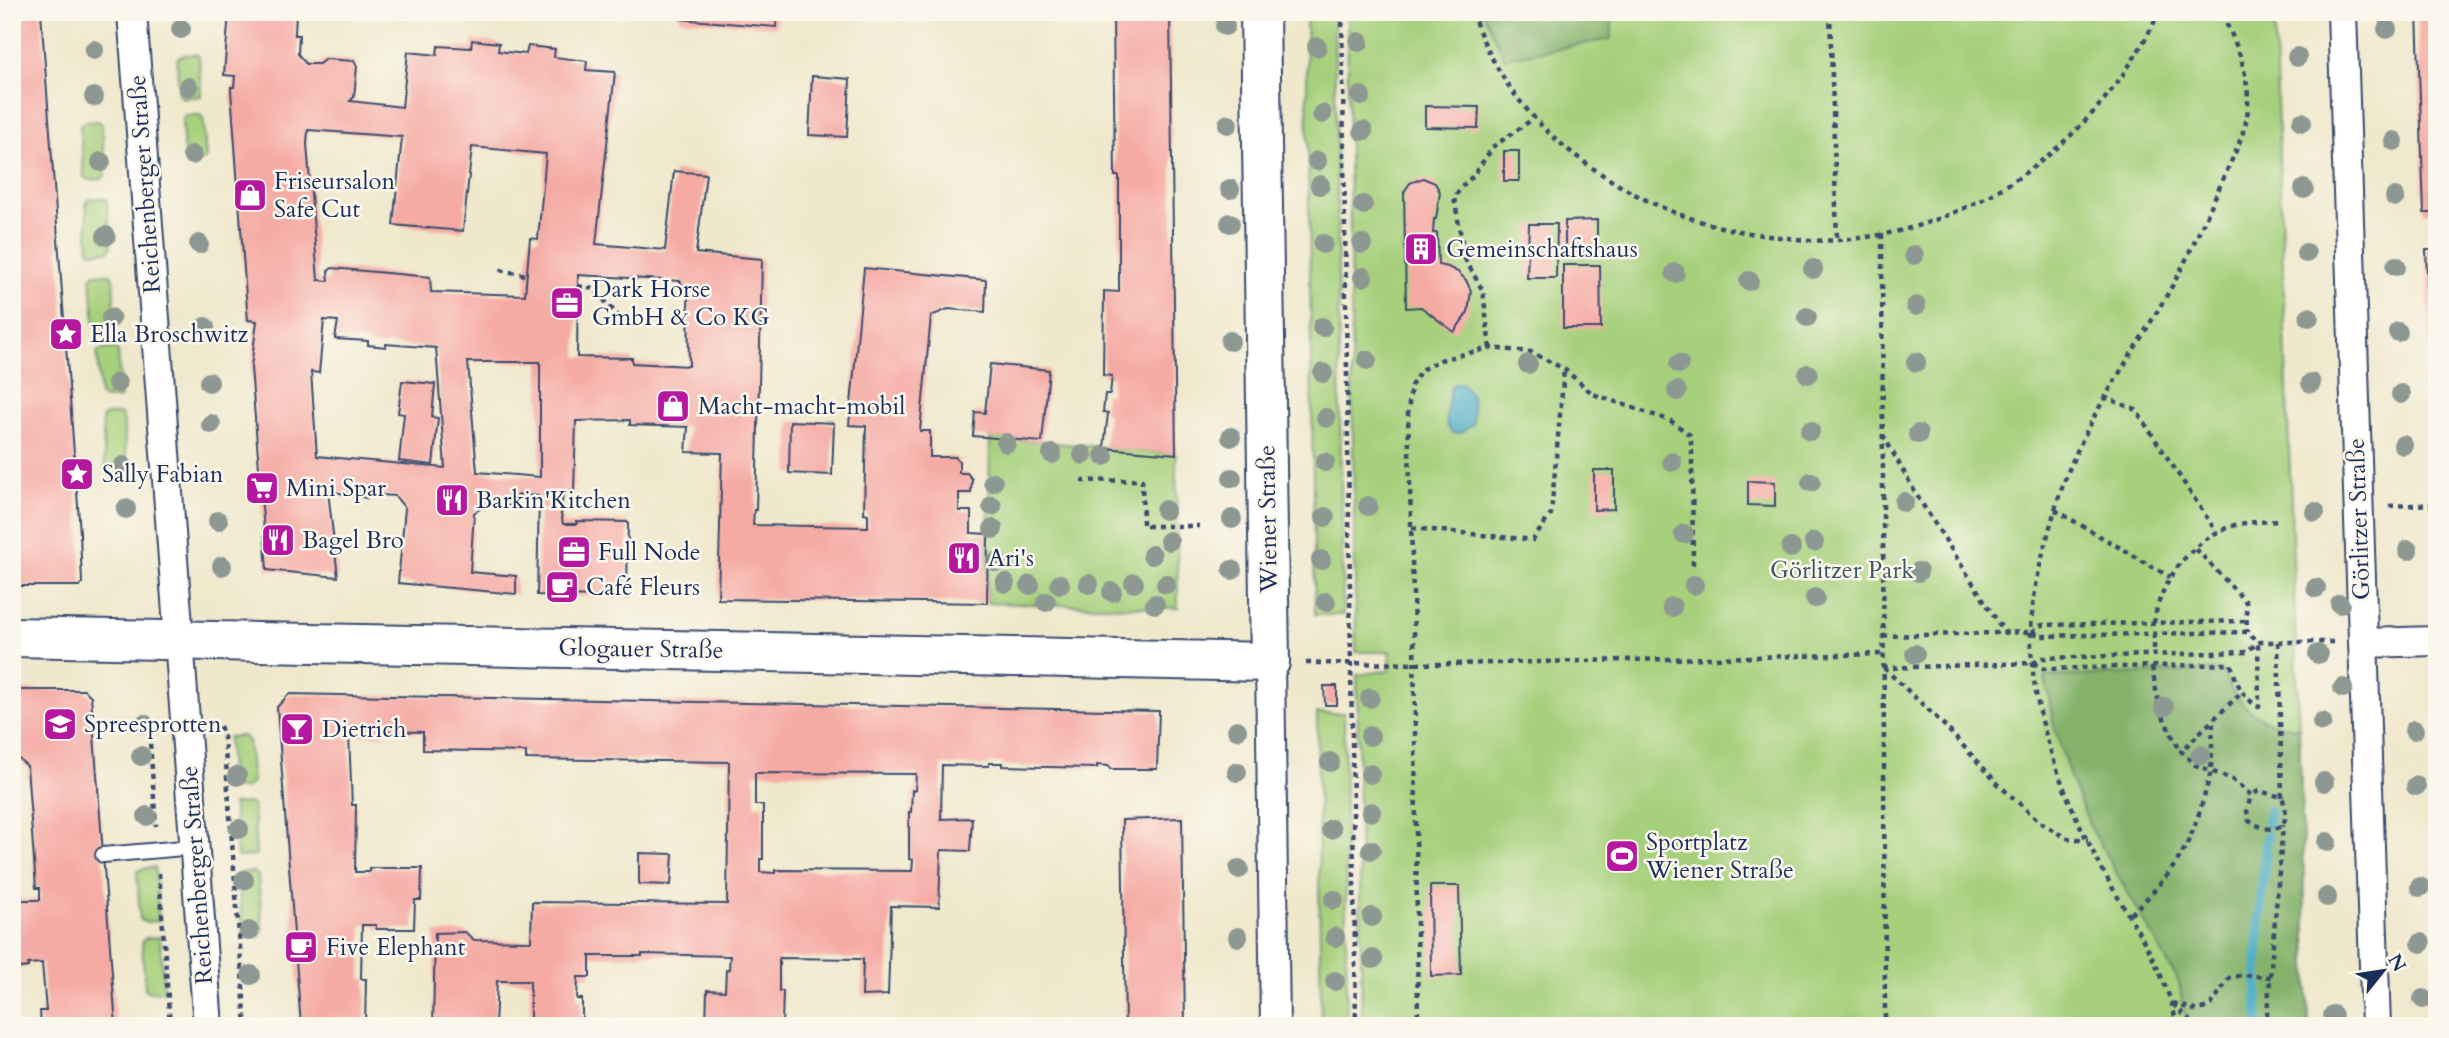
<svg xmlns="http://www.w3.org/2000/svg" width="2449" height="1038" viewBox="0 0 2449 1038" font-family="Cardo,serif">
<style>
.green{fill:#a6d07b;stroke:#60806c;stroke-width:2}
.forest{fill:#84b26b;stroke:#507064;stroke-width:2}
.water{fill:#46abc5;stroke:#306d92;stroke-width:2}
.lines{fill:none;stroke-linecap:round;stroke-linejoin:round}
.stream{stroke:#46abc5;stroke-width:10}
.building{fill:#f5aaa4;fill-rule:evenodd}
.lane-casing{stroke:#3b4b6e;stroke-width:18}
.street-casing{stroke:#3b4b6e;stroke-width:32}
.secondary-casing{stroke:#3b4b6e;stroke-width:42}
.path{stroke:#3b4b6e;stroke-width:4.5;stroke-dasharray:5 5;stroke-linecap:butt}
.lane{stroke:#fff;stroke-width:14}
.street{stroke:#fff;stroke-width:28}
.secondary{stroke:#fff;stroke-width:38}
.tree{fill:#8e9893}
.labels{text-anchor:middle;dominant-baseline:central;stroke-width:5;stroke-linejoin:round;paint-order:stroke}
.poi-label{font-size:24px;fill:#1b2f5e;stroke:#fbf7ec;text-anchor:start}
.street-label{font-size:24px;fill:#1b2f5e;stroke:#fbf7ec}
.park-label{font-size:24px;fill:#3e5765;stroke:#fbf7ec}
</style>
<rect width="100%" height="100%" fill="#fbf7ec"/>
<filter id="ink" filterUnits="userSpaceOnUse"><feTurbulence type="fractalNoise" baseFrequency=".0143" numOctaves="2"/><feDisplacementMap in="SourceGraphic" scale="14" xChannelSelector="R" yChannelSelector="G"/><feConvolveMatrix kernelMatrix="1 2 1 2 8 2 1 2 1" color-interpolation-filters="sRGB"/></filter>
<filter id="wash" filterUnits="userSpaceOnUse"><feTurbulence type="fractalNoise" baseFrequency=".00686" numOctaves="4" result="noise"/><feDisplacementMap in="SourceGraphic" scale="28" xChannelSelector="R" yChannelSelector="G"/><feGaussianBlur stdDeviation="1.57" result="paint"/><feColorMatrix in="noise" values="0 0 0 0 0 0 0 0 0 0 0 0 0 0 0 0 0 1.4 0 .05"/><feComposite in="paint" operator="in"/></filter>
<g filter="url(#wash)">
<rect width="100%" height="100%" fill="#efe8cc"/>
<g class="green">
<path d="M1306,12H1334L1343,615H1315Z"/>
<path d="M1347,12H2274L2309,1026H1362L1357,675L1390,670V652H1356Z"/>
<path d="M196,54L199,57L201,96L183,98L179,95L177,59L181,55Z"/>
<path d="M185,115H200L203,118L206,157L203,161L188,162L184,159L182,120Z"/>
<path d="M98,121L102,124L105,175L102,179L88,180L84,177L80,126L84,122Z"/>
<path d="M104,198L107,201L111,247L108,251L92,252L89,249L86,203L89,199Z"/>
<path d="M95,274H110L113,277L116,323L113,327L98,328L95,325L91,278Z"/>
<path d="M115,348L118,352L121,394L119,398L104,399L100,396L97,353L100,350Z"/>
<path d="M120,414L123,417L127,467L124,470L109,471L105,468L102,419L106,415Z"/>
<path d="M990,437L1176,454L1178,608L987,603Z"/>
<path d="M1317,713H1344L1347,1026H1321Z"/>
<path d="M243,736L248,741L252,782L247,788L231,789L228,737Z"/>
<path d="M248,803L253,806L256,854L253,856L237,857L233,804Z"/>
<path d="M155,867L159,921L144,922L140,919L137,872L141,869Z"/>
<path d="M254,872L258,876L263,932L259,937L243,938L238,873Z"/>
<path d="M160,937L164,991L149,992L145,989L142,942L146,938Z"/>
</g>
<g class="forest">
<path d="M1483,12H1613L1611,39L1504,58Z"/>
<path d="M2222,670C2235,705 2261,725 2299,728L2309,1026H2187L2179,982L2092,830L2071,780L2054,726L2045,677Z"/>
</g>
<path class="water" d="M1455,383H1461C1475,394 1473,407 1473,424L1460,433H1452C1441,422 1449,401 1451,387Z"/>
<g class="lines">
<g class="stream">
<path d="M2268,824L2269,811"/>
<path d="M2259,1026C2254,962 2261,901 2267,837"/>
</g>
</g>
<g id="blocks">
<g class="building">
<path d="M12,12H41L80,533L82,583L79,586H12Z"/>
<path d="M229,12H296L295,35H299L298,54L306,64H319L325,59L354,61L357,66L354,97L350,101L402,107L408,52L437,55L438,46L471,48L472,40L499,43L498,51L526,54L528,46L555,49L554,57L587,61L586,70L615,72L596,244L665,250L674,171L706,174L696,253L762,259L756,510H754L753,525L868,527V514L864,513L866,426L849,425L864,268L986,280L985,312L948,309L931,316L920,431H930V457H955L959,461V473H967L972,479L971,493H959V511H971V533L988,534L987,603L718,599L722,453L686,452L688,427L630,425V420L576,421L574,491L563,490L561,514L563,524H577L576,521L628,522L627,598L537,595L539,496L519,495L511,501L510,506L487,504L474,513L470,572L516,576V594L398,583L405,508L395,496L367,494V498L328,491L338,577L267,570L251,367L257,321L248,320L246,297L231,90V87H234L235,76L224,75ZM308,130L402,137L393,225L463,231L472,147L546,154L538,239L530,238L525,295L431,292L430,277L332,268L328,271L329,281L318,280L307,144ZM578,275L680,281L688,294L689,366L632,363V358L577,357ZM324,320L338,321L335,339L368,341V345L386,347V344L436,348L445,468L317,456L311,372L319,373ZM468,362H540V477L477,472Z"/>
<path d="M680,12H777L776,27L680,19Z"/>
<path d="M1113,12H1170L1176,454L1104,448L1108,413L1103,412L1105,394H1110L1112,376L1103,375L1104,291L1119,292V176H1115Z"/>
<path d="M2417,12H2437V213H2424Z"/>
<path d="M812,76L850,79L847,137L809,135Z"/>
<path d="M1425,106L1479,107L1478,128L1425,127Z"/>
<rect x="1504" y="151" width="15" height="30"/>
<path d="M1423,178L1435,183L1440,192L1436,219H1434L1433,233H1437L1438,265L1448,267L1458,272L1466,280L1471,291L1468,312L1454,332L1421,307L1406,308L1404,192L1410,183Z"/>
<path d="M1597,220V252H1565V221Z"/>
<path d="M1529,224H1557L1556,278H1527Z"/>
<path d="M2426,250H2437V460H2435Z"/>
<path d="M1563,265H1600L1601,328H1563Z"/>
<path d="M990,364L1049,370L1042,442L973,436L975,412L985,413Z"/>
<path d="M402,381L435,384L432,417L438,418L433,465L399,461L404,414L398,413Z"/>
<path d="M790,421L834,423L832,475L789,473Z"/>
<path d="M1594,470H1614V509L1594,510Z"/>
<path d="M1748,481L1775,482V506L1748,505Z"/>
<path d="M1324,686H1337V705H1325Z"/>
<path d="M12,690H84L91,696L116,1026H41L40,1011H46L42,963L28,964V967L12,969V900H40V888H36L27,766L19,759H12Z"/>
<path d="M289,694L1159,711L1157,769H1110L1109,766L1097,765V768L1002,766V763H989V766L942,765L941,819L972,818L970,851L941,850L939,907L891,906L888,995L862,996L863,959L779,958V991H783L782,1026H706L707,990L725,991L726,970L729,969L730,956L642,954V956H590V977H578L577,999H582V1026H530V981H497L495,1026H433L435,933L465,932L474,940L531,941L532,902L727,904L729,762L526,759V752L423,750V732L383,731L382,735H349L352,805H356L355,872H369V868H422L421,900H415L414,929H376V925H362L361,979H366L365,1026H301L277,707ZM755,773L916,774L915,791L912,790L911,812H909V859L913,860L912,871L775,870V873L760,872V859H763V805H755Z"/>
<path d="M1182,818L1185,1026H1125L1122,820Z"/>
<path d="M639,853L673,854L671,885L639,884Z"/>
<path d="M1430,886H1459L1461,975L1431,976Z"/>
</g>
</g>
</g>
<g filter="url(#ink)">
<use href="#blocks" fill-opacity="0" stroke="#3b4b6e" stroke-width="2"/>
<g class="lines">
<g class="lane-casing">
<path id="lane" d="M103,855L195,847"/>
</g>
<g class="street-casing">
<g id="street">
<path d="M132,12L208,1026"/>
<path d="M2342,12L2376,1026"/>
<path d="M2363,643L2437,641"/>
<path d="M1270,662L1275,1026"/>
</g>
</g>
<g class="secondary-casing">
<path id="secondary" d="M12,637L1270,662L1260,12"/>
</g>
<g class="path">
<path d="M1342,12L1356,1026"/>
<path d="M1472,12C1497,85 1542,136 1606,177C1656,210 1709,228 1769,236C1791,238 1815,242 1838,240C1977,232 2101,138 2159,12"/>
<path d="M1830,12L1837,240"/>
<path d="M1882,234L1885,1026"/>
<path d="M500,270L526,275"/>
<path d="M578,286L594,289L622,320"/>
<path d="M1490,348L1483,291L1465,259L1454,197L1465,183L1472,177L1494,146L1533,119"/>
<path d="M2104,397L2136,410L2217,533"/>
<path d="M1883,435L1919,499L2005,633"/>
<path d="M1081,481L1142,480L1143,526H1199"/>
<path d="M2389,506L2437,504"/>
<path d="M2055,510L2170,577"/>
<path d="M1412,528L1533,540L1551,514L1564,370"/>
<path d="M2196,549L2246,602L2247,632"/>
<path d="M2154,623C2159,582 2192,539 2232,526C2248,521 2265,522 2281,521"/>
<path d="M2032,632L2042,625L2247,621"/>
<path d="M2154,634V654"/>
<path d="M1883,636L2031,632L2042,636L2247,632L2258,642H2333"/>
<path d="M2278,642L2282,797"/>
<path d="M1306,663L1453,664L1883,654"/>
<path d="M2033,663L2044,669L2231,664C2236,682 2242,698 2259,707L2258,643"/>
<path d="M2152,667C2158,704 2161,718 2181,751"/>
<path d="M1883,668L2033,663L2043,658L2247,652L2258,642"/>
<path d="M1884,668L1943,724L2000,786L2041,823L2066,838L2088,840"/>
<path d="M2213,723L2211,771L2233,780L2251,795L2247,811L2249,821C2275,837 2294,828 2282,797L2259,791L2251,795"/>
<path d="M220,726L224,737L246,1026"/>
<path d="M151,734L150,742L156,826"/>
<path d="M159,873L170,1026"/>
<path d="M2131,914C2183,864 2193,841 2211,771L2195,765L2181,751L2242,692"/>
<path d="M2173,1003L2198,1011L2211,1005L2229,978L2243,975L2271,977"/>
<path d="M2173,1004L2195,1026"/>
<path d="M1418,1026L1414,631L1408,413L1411,386L1421,370L1440,360L1490,348L1531,352L1564,369L1593,394L1671,421L1690,435L1692,451L1693,570"/>
<path d="M2177,1026C2167,974 2138,932 2112,887C2070,813 2029,718 2031,632C2032,592 2043,551 2054,513C2077,430 2129,361 2171,288C2190,254 2205,219 2221,184C2231,160 2247,133 2248,106C2249,73 2236,40 2220,12"/>
<path d="M2266,1026L2283,825"/>
</g>
<use href="#lane" class="lane"/>
<use href="#street" class="street"/>
<use href="#secondary" class="secondary"/>
</g>
<g class="tree">
<circle cx="1225" cy="26" r="10"/>
<circle cx="181" cy="29" r="10"/>
<circle cx="2387" cy="29" r="10"/>
<circle cx="1359" cy="42" r="10"/>
<circle cx="1317" cy="47" r="10"/>
<circle cx="94" cy="50" r="10"/>
<circle cx="2297" cy="57" r="10"/>
<circle cx="188" cy="87" r="10"/>
<circle cx="1361" cy="96" r="10"/>
<circle cx="94" cy="97" r="10"/>
<circle cx="1322" cy="114" r="10"/>
<circle cx="2302" cy="122" r="10"/>
<circle cx="1228" cy="124" r="10"/>
<circle cx="1363" cy="131" r="10"/>
<circle cx="2394" cy="141" r="10"/>
<circle cx="192" cy="155" r="10"/>
<circle cx="1317" cy="161" r="10"/>
<circle cx="101" cy="162" r="10"/>
<circle cx="1320" cy="185" r="10"/>
<circle cx="1230" cy="189" r="10"/>
<circle cx="2304" cy="189" r="10"/>
<circle cx="2395" cy="197" r="10"/>
<circle cx="1363" cy="205" r="10"/>
<circle cx="1230" cy="223" r="10"/>
<circle cx="106" cy="236" r="10"/>
<circle cx="199" cy="244" r="10"/>
<circle cx="1323" cy="244" r="10"/>
<circle cx="1362" cy="244" r="10"/>
<circle cx="2306" cy="253" r="10"/>
<circle cx="1914" cy="255" r="10"/>
<circle cx="2396" cy="266" r="10"/>
<circle cx="1813" cy="269" r="10"/>
<circle cx="1675" cy="273" r="10"/>
<circle cx="1363" cy="277" r="10"/>
<circle cx="1749" cy="281" r="10"/>
<circle cx="1916" cy="306" r="10"/>
<circle cx="1807" cy="317" r="10"/>
<circle cx="2309" cy="317" r="10"/>
<circle cx="111" cy="318" r="10"/>
<circle cx="205" cy="327" r="10"/>
<circle cx="1322" cy="327" r="10"/>
<circle cx="2398" cy="332" r="10"/>
<circle cx="1230" cy="341" r="10"/>
<circle cx="1367" cy="360" r="10"/>
<circle cx="1916" cy="362" r="10"/>
<circle cx="1528" cy="364" r="10"/>
<circle cx="1679" cy="364" r="10"/>
<circle cx="1323" cy="373" r="10"/>
<circle cx="1808" cy="374" r="10"/>
<circle cx="209" cy="382" r="10"/>
<circle cx="117" cy="383" r="10"/>
<circle cx="2311" cy="383" r="10"/>
<circle cx="1677" cy="391" r="10"/>
<circle cx="2401" cy="394" r="10"/>
<circle cx="1326" cy="418" r="10"/>
<circle cx="211" cy="424" r="10"/>
<circle cx="1810" cy="431" r="10"/>
<circle cx="1918" cy="434" r="10"/>
<circle cx="1231" cy="437" r="10"/>
<circle cx="1006" cy="443" r="10"/>
<circle cx="2403" cy="445" r="10"/>
<circle cx="1052" cy="454" r="10"/>
<circle cx="1083" cy="455" r="10"/>
<circle cx="1104" cy="456" r="10"/>
<circle cx="1325" cy="462" r="10"/>
<circle cx="1672" cy="462" r="10"/>
<circle cx="123" cy="466" r="10"/>
<circle cx="1232" cy="478" r="10"/>
<circle cx="993" cy="482" r="10"/>
<circle cx="1811" cy="482" r="10"/>
<circle cx="1904" cy="502" r="10"/>
<circle cx="992" cy="506" r="10"/>
<circle cx="1368" cy="506" r="10"/>
<circle cx="126" cy="509" r="10"/>
<circle cx="1165" cy="510" r="10"/>
<circle cx="2315" cy="512" r="10"/>
<circle cx="1325" cy="517" r="10"/>
<circle cx="1232" cy="519" r="10"/>
<circle cx="218" cy="521" r="10"/>
<circle cx="993" cy="529" r="10"/>
<circle cx="1684" cy="534" r="10"/>
<circle cx="1169" cy="541" r="10"/>
<circle cx="1814" cy="542" r="10"/>
<circle cx="1791" cy="548" r="10"/>
<circle cx="2408" cy="550" r="10"/>
<circle cx="1152" cy="555" r="10"/>
<circle cx="1321" cy="560" r="10"/>
<circle cx="997" cy="562" r="10"/>
<circle cx="222" cy="566" r="10"/>
<circle cx="1232" cy="570" r="10"/>
<circle cx="1918" cy="572" r="10"/>
<circle cx="1005" cy="583" r="10"/>
<circle cx="1134" cy="583" r="10"/>
<circle cx="1060" cy="584" r="10"/>
<circle cx="1089" cy="584" r="10"/>
<circle cx="1166" cy="584" r="10"/>
<circle cx="1030" cy="585" r="10"/>
<circle cx="1694" cy="585" r="10"/>
<circle cx="2316" cy="588" r="10"/>
<circle cx="1112" cy="592" r="10"/>
<circle cx="1815" cy="598" r="10"/>
<circle cx="1046" cy="602" r="10"/>
<circle cx="1326" cy="602" r="10"/>
<circle cx="1155" cy="604" r="10"/>
<circle cx="2340" cy="604" r="10"/>
<circle cx="1672" cy="607" r="10"/>
<circle cx="1915" cy="654" r="10"/>
<circle cx="2318" cy="654" r="10"/>
<circle cx="2343" cy="688" r="10"/>
<circle cx="1370" cy="698" r="10"/>
<circle cx="2164" cy="707" r="10"/>
<circle cx="2322" cy="722" r="10"/>
<circle cx="144" cy="724" r="10"/>
<circle cx="1237" cy="730" r="10"/>
<circle cx="2414" cy="730" r="10"/>
<circle cx="1370" cy="736" r="10"/>
<circle cx="2201" cy="755" r="10"/>
<circle cx="141" cy="756" r="10"/>
<circle cx="1330" cy="762" r="10"/>
<circle cx="1237" cy="772" r="10"/>
<circle cx="1370" cy="774" r="10"/>
<circle cx="237" cy="776" r="10"/>
<circle cx="2324" cy="782" r="10"/>
<circle cx="2416" cy="786" r="10"/>
<circle cx="1371" cy="812" r="10"/>
<circle cx="147" cy="816" r="10"/>
<circle cx="239" cy="829" r="10"/>
<circle cx="1331" cy="829" r="10"/>
<circle cx="2327" cy="842" r="10"/>
<circle cx="1371" cy="850" r="10"/>
<circle cx="1239" cy="869" r="10"/>
<circle cx="244" cy="880" r="10"/>
<circle cx="2420" cy="887" r="10"/>
<circle cx="2327" cy="897" r="10"/>
<circle cx="1334" cy="900" r="10"/>
<circle cx="1372" cy="917" r="10"/>
<circle cx="249" cy="931" r="10"/>
<circle cx="1238" cy="937" r="10"/>
<circle cx="1335" cy="937" r="10"/>
<circle cx="2421" cy="943" r="10"/>
<circle cx="1373" cy="959" r="10"/>
<circle cx="251" cy="975" r="10"/>
<circle cx="1335" cy="981" r="10"/>
<circle cx="2423" cy="999" r="10"/>
<circle cx="2333" cy="1015" r="10"/>
</g>
</g>
<defs>
<g id="shop-square" transform="scale(1.75)"><rect x="-9" y="-9" width="18" height="18" rx="4" fill="#b5179e" stroke="#fbf7ec"/><path d="M-5-2.5h2.3a2.7 3.5 0 0 1 5.4 0H5L5.5 6h-11ZM-1.5-2.5h3a1.5 2.3 0 0 0-3 0Z" fill="#fff"/></g>
<g id="building-square" transform="scale(1.75)"><rect x="-9" y="-9" width="18" height="18" rx="4" fill="#b5179e" stroke="#fbf7ec"/><path d="M-4-6H4V6H1V3H-1V6H-4ZM-2.5-4.3h1.7v1.8h-1.7ZM.8-4.3h1.7v1.8H.8ZM-2.5-1h1.7V.8h-1.7ZM.8-1h1.7V.8H.8Z" fill="#fff"/></g>
<g id="office-square" transform="scale(1.75)"><rect x="-9" y="-9" width="18" height="18" rx="4" fill="#b5179e" stroke="#fbf7ec"/><path d="M-6-3h4V-5.5h4V-3h4V5H-6ZM-1-4.5V-3h2v-1.5ZM-6 0V1H6V0Z" fill="#fff"/></g>
<g id="sight-square" transform="scale(1.75)"><rect x="-9" y="-9" width="18" height="18" rx="4" fill="#b5179e" stroke="#fbf7ec"/><path d="M0-6L1.8-2.2L6-1.7L2.9 1.2L3.7 5.4L0 3.3L-3.7 5.4L-2.9 1.2L-6-1.7L-1.8-2.2Z" fill="#fff"/></g>
<g id="supermarket-square" transform="scale(1.75)"><rect x="-9" y="-9" width="18" height="18" rx="4" fill="#b5179e" stroke="#fbf7ec"/><path d="M-6-5.5h2.5l.6 2H6L4.5 2H-2.5L-4.4-4H-6ZM-1.5 3.2a1.3 1.3 0 1 0 .1 0ZM3 3.2a1.3 1.3 0 1 0 .1 0Z" fill="#fff"/></g>
<g id="restaurant-square" transform="scale(1.75)"><rect x="-9" y="-9" width="18" height="18" rx="4" fill="#b5179e" stroke="#fbf7ec"/><path d="M-5-6h1v4h1v-4h1v4h1v-4h1v5L-1.5 .5V6h-2V.5L-5-1ZM5-6V6H3V1.5H1.5Q1.5-4 5-6Z" fill="#fff"/></g>
<g id="cafe-square" transform="scale(1.75)"><rect x="-9" y="-9" width="18" height="18" rx="4" fill="#b5179e" stroke="#fbf7ec"/><path d="M-5.5-4.5H6V0H3Q3 3.5 0 3.5H-2.5Q-5.5 3.5-5.5 0ZM3-3.2v2h1.7v-2ZM-6 4.5H4V6H-6Z" fill="#fff"/></g>
<g id="school-square" transform="scale(1.75)"><rect x="-9" y="-9" width="18" height="18" rx="4" fill="#b5179e" stroke="#fbf7ec"/><path d="M0-5L7-2L0 1L-7-2ZM-4 1L0 2.5L4 1V4Q0 6-4 4Z" fill="#fff"/></g>
<g id="bar-square" transform="scale(1.75)"><rect x="-9" y="-9" width="18" height="18" rx="4" fill="#b5179e" stroke="#fbf7ec"/><path d="M-6-5H6L.8 .8V4.5H3.5V6h-7V4.5H-.8V.8Z" fill="#fff"/></g>
<g id="stadium-square" transform="scale(1.75)"><rect x="-9" y="-9" width="18" height="18" rx="4" fill="#b5179e" stroke="#fbf7ec"/><path d="M0-5a6.5 5 0 1 0 0 10a6.5 5 0 1 0 0-10ZM-3.5-1.8h7v3.6h-7Z" fill="#fff"/></g>
</defs>
<g fill-rule="evenodd">
<use href="#shop-square" x="250" y="195"/>
<use href="#building-square" x="1421" y="249"/>
<use href="#office-square" x="567" y="303"/>
<use href="#sight-square" x="66" y="334"/>
<use href="#shop-square" x="673" y="406"/>
<use href="#sight-square" x="77" y="474"/>
<use href="#supermarket-square" x="262" y="488"/>
<use href="#restaurant-square" x="452" y="500"/>
<use href="#restaurant-square" x="278" y="540"/>
<use href="#office-square" x="574" y="552"/>
<use href="#restaurant-square" x="964" y="558"/>
<use href="#cafe-square" x="562" y="587"/>
<use href="#school-square" x="60" y="724"/>
<use href="#bar-square" x="297" y="729"/>
<use href="#stadium-square" x="1622" y="856"/>
<use href="#cafe-square" x="301" y="947"/>
</g>
<g class="labels">
<g class="poi-label">
<text x="274" y="181">Friseursalon<tspan x="274" dy="28">Safe Cut</tspan></text>
<text x="1446" y="249">Gemeinschaftshaus</text>
<text x="592" y="289">Dark Horse<tspan x="592" dy="28">GmbH &amp; Co KG</tspan></text>
<text x="90" y="334">Ella Broschwitz</text>
<text x="698" y="406">Macht-macht-mobil</text>
<text x="102" y="474">Sally Fabian</text>
<text x="286" y="488">Mini Spar</text>
<text x="476" y="500">Barkin'Kitchen</text>
<text x="302" y="540">Bagel Bro</text>
<text x="598" y="552">Full Node</text>
<text x="988" y="558">Ari's</text>
<text x="586" y="587">Café Fleurs</text>
<text x="84" y="724">Spreesprotten</text>
<text x="322" y="729">Dietrich</text>
<text x="1646" y="842">Sportplatz<tspan x="1646" dy="28">Wiener Straße</tspan></text>
<text x="326" y="947">Five Elephant</text>
</g>
<g class="street-label">
<text transform="translate(145 184) rotate(-94)">Reichenberger Straße</text>
<text transform="translate(1268 519) rotate(-91)">Wiener Straße</text>
<text transform="translate(2359 519) rotate(-92)">Görlitzer Straße</text>
<text transform="translate(641 649) rotate(1)">Glogauer Straße</text>
<text transform="translate(197 875) rotate(-94)">Reichenberger Straße</text>
</g>
<g class="park-label">
<text x="1842" y="570">Görlitzer Park</text>
</g>
</g>
<rect width="2449" height="1038" fill="none" stroke="#fbf7ec" stroke-width="42"/>
<g transform="translate(2383 971) rotate(60)" stroke="#fbf7ec" stroke-width="5" paint-order="stroke">
<path d="M0-5L12 26L0 18L-12 26Z" fill="#1b2f5e"/>
<text y="-10" font-size="19" font-weight="bold" text-anchor="middle" fill="#1b2f5e">N</text>
</g>
</svg>
